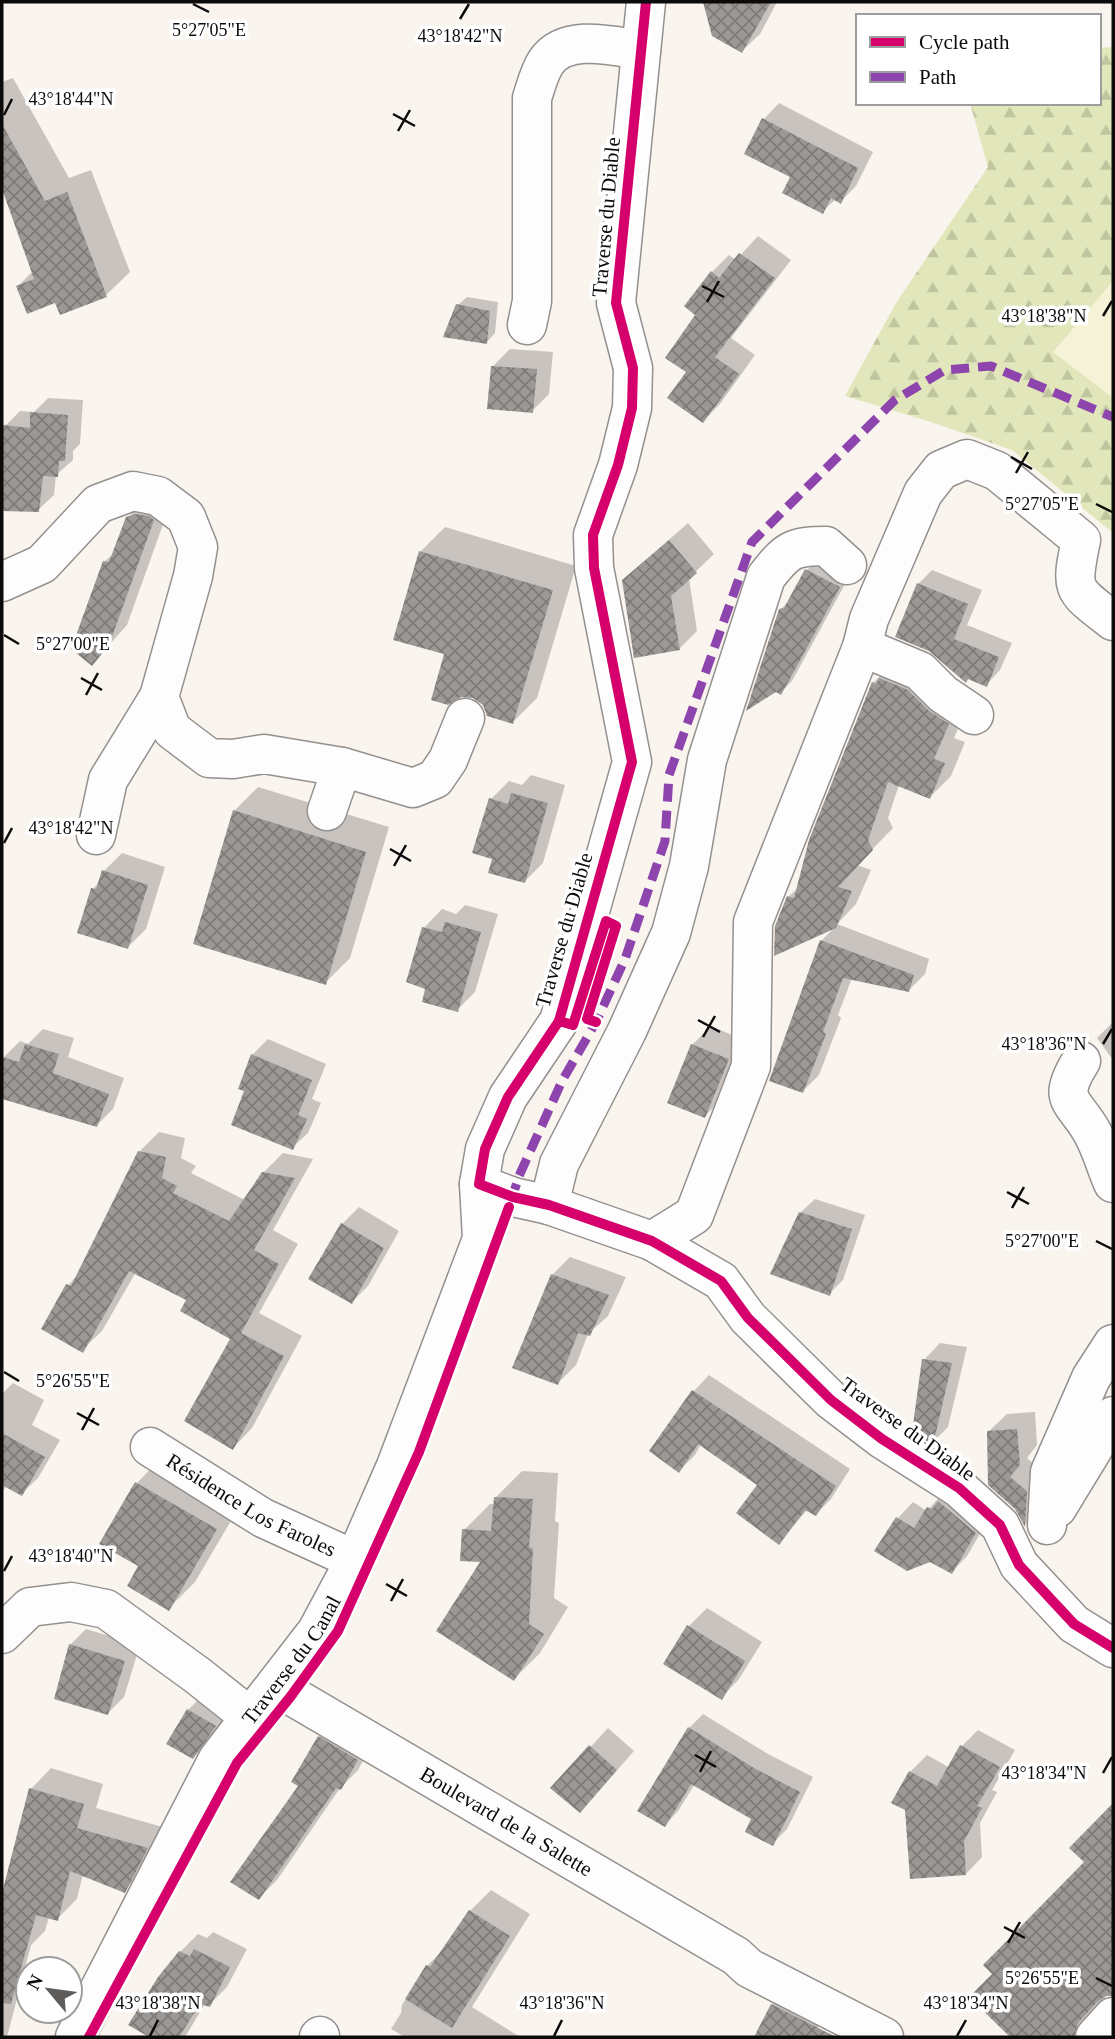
<svg xmlns="http://www.w3.org/2000/svg" width="1115" height="2039" viewBox="0 0 1115 2039" font-family="Georgia,serif">
<style>
.forest{fill:url(#forest-firs)}
.pitch{fill:#f6f2d7}
.shadow{fill:#0003}
.building{fill:url(#building-cross-hatch)}
.lines{fill:none;stroke-linecap:round;stroke-linejoin:round}
.minor-casing{stroke:#93908e;stroke-width:41}
.minor{stroke:#fefdfd;stroke-width:38}
.quiet{stroke:#8e44ad;stroke-width:9;stroke-dasharray:18 9;stroke-linecap:butt}
.cycleway-casing{stroke:#fff;stroke-width:15}
.cycleway{stroke:#d6006c;stroke-width:10}
.ticks{fill:none;stroke:#0b0b0b;stroke-width:2.5}
.labels{text-anchor:middle;dominant-baseline:central;stroke-width:7;stroke-linejoin:round;paint-order:stroke}
.street-label{font-size:21px;fill:#0b0b0b;stroke:#fff}
.ticks-label{font-size:18px;text-anchor:middle;fill:#0b0b0b;stroke:#fff;stroke-width:7;stroke-linejoin:round;paint-order:stroke}
</style>
<defs>
<pattern id="forest-firs" width="22" height="20" patternUnits="userSpaceOnUse" patternTransform="scale(1.75)"><rect width="22" height="20" fill="#e1e7bb"/><path d="M5 1l3.5 6h-7zM16 11l3.5 6h-7z" fill="#c0c59f"/></pattern>
<pattern id="building-cross-hatch" width="8" height="8" patternUnits="userSpaceOnUse" patternTransform="scale(1.75)"><rect width="8" height="8" fill="#9c9895"/><path d="M0 0l8 8M0 8l8-8" fill="none" stroke="#7d7a78"/></pattern>
</defs>
<rect width="100%" height="100%" fill="#faf4ef"/>
<path class="forest" d="M1113,47V533L1012,450L934,423L845,396L896,303L988,167L970,103H1099V48Z"/>
<path class="pitch" d="M1113,281V398L1053,352Z"/>
<g class="shadow">
<path d="M705,2H777L760,34L742,51L713,35Z"/>
<path d="M13,78L69,178L91,170L130,272L106,295L18,286L33,271L2,178V82Z"/>
<path d="M779,103L873,152L856,186L841,201L836,199L822,212L792,176L746,153L764,119Z"/>
<path d="M758,236L791,260L731,338L755,355L720,404L703,421L688,372L698,315L712,272L729,255L736,260Z"/>
<path d="M467,297L498,302L495,333L487,342L458,305Z"/>
<path d="M510,349L553,352L549,394L532,411L493,366Z"/>
<path d="M48,398L83,400L80,444L73,451V460L56,475L54,495L38,510L2,509V479L5,476V426L20,411L34,412Z"/>
<path d="M146,499L171,502L127,625L92,664L104,562L115,552L128,518Z"/>
<path d="M688,523L714,554L689,578L697,631L679,649L623,580Z"/>
<path d="M445,527L576,566L537,698L513,722L484,704L446,653L420,552Z"/>
<path d="M818,559L850,575L792,681L780,693V610L790,600L807,570Z"/>
<path d="M932,570L982,590L967,625L1012,643L1000,670L986,685L969,678L918,584Z"/>
<path d="M894,662L969,703L954,738L965,742L951,776L930,797L899,785L888,818L893,828L857,865L871,870L856,904L837,924L929,959L925,974L909,990L852,978L838,1015L841,1018L819,1075L803,1091L821,941L836,926L788,897L799,887L873,683Z"/>
<path d="M531,775L565,785L543,863L525,881L494,858L491,799L509,781L522,785Z"/>
<path d="M258,787L389,827L350,958L325,983L234,811Z"/>
<path d="M122,853L165,867L146,929L128,947L93,889L101,880L104,871Z"/>
<path d="M465,905L498,914L475,992L457,1010L428,987L424,928L442,909L456,914Z"/>
<path d="M1113,1022V1060L1097,1038Z"/>
<path d="M711,1026L746,1041L723,1098L705,1116L670,1102L692,1045Z"/>
<path d="M43,1029L74,1038L68,1057L124,1078L113,1109L97,1125L2,1097L3,1058L20,1041L28,1044Z"/>
<path d="M268,1039L326,1064L312,1099L321,1103L308,1133L292,1148L247,1090L240,1088L253,1054Z"/>
<path d="M159,1132L185,1138L181,1158L196,1166L191,1173L245,1200L263,1173L283,1153L313,1159L273,1230L298,1244L259,1313L302,1336L252,1428L233,1448V1339L189,1299L136,1272L102,1331L82,1350L68,1285L79,1274L139,1152Z"/>
<path d="M815,1199L865,1215L843,1280L829,1294L800,1213Z"/>
<path d="M359,1207L399,1231L368,1286L352,1302L342,1224Z"/>
<path d="M570,1257L626,1277L608,1316L588,1334L576,1365L558,1383L552,1275Z"/>
<path d="M940,1343L967,1347L948,1427L932,1443L924,1360Z"/>
<path d="M709,1375L850,1469L831,1499L816,1514L807,1510L779,1543L759,1485L701,1444L695,1455L679,1471L652,1451L694,1391Z"/>
<path d="M13,1383L44,1400L32,1425L60,1440L38,1478L21,1494L7,1486L2,1491V1394Z"/>
<path d="M1035,1412L1037,1445L1027,1458L1044,1473L1043,1507L1026,1524L1016,1508L988,1432L1007,1414Z"/>
<path d="M163,1456L242,1502L195,1582L169,1608L141,1566L102,1543L137,1483Z"/>
<path d="M522,1471L558,1473L555,1521L559,1523L554,1598L568,1607L540,1653L514,1679L483,1560L464,1530L490,1504H495L496,1497Z"/>
<path d="M944,1492L990,1517L967,1556L952,1572L930,1560L877,1550L898,1518L913,1502L927,1511Z"/>
<path d="M707,1608L762,1642L739,1679L721,1698L689,1626Z"/>
<path d="M86,1629L140,1645L124,1697L108,1713L70,1645Z"/>
<path d="M206,1692L232,1708L211,1739L193,1757L168,1743L188,1710Z"/>
<path d="M703,1714L768,1754L813,1777L787,1829L773,1843L754,1819L695,1784L678,1811L665,1825L689,1728Z"/>
<path d="M337,1719L374,1741L358,1770L340,1788L277,1880L259,1898L319,1737Z"/>
<path d="M608,1728L634,1751L598,1792L553,1788Z"/>
<path d="M978,1730L1015,1750L992,1790L997,1792L980,1823L982,1857L966,1874L910,1772L927,1755L950,1768L962,1746Z"/>
<path d="M51,1768L103,1784L96,1808L166,1828L144,1870L124,1891L83,1874L77,1899L57,1919L49,1917L45,1931L31,1945L7,2037H2V1899L31,1789Z"/>
<path d="M1113,1805V1994H1106L1103,2008L1074,2037H1060L1058,2035L1056,2037H1012L971,1997L994,1974L1087,1862L1071,1848Z"/>
<path d="M491,1890L530,1914L472,2007L520,2037H405L391,2029L401,2013L402,2005L427,1966L444,1949L470,1911Z"/>
<path d="M213,1932L247,1949L227,1987L209,2005L205,2004L185,2037H146L180,1952L198,1934L207,1938Z"/>
<path d="M781,1996L823,2018L813,2037H770L759,2032L772,2005Z"/>
</g>
<g class="building">
<path d="M703,2H771L742,53L712,36Z"/>
<path d="M762,118L858,168L841,204L831,198L823,214L782,193L790,177L744,154Z"/>
<path d="M2,124L45,201L67,192L107,297L60,315L55,303L27,314L16,286L34,279L2,189Z"/>
<path d="M739,253L775,278L715,357L739,374L703,423L667,398L686,372L665,358L695,315L684,306L711,271L719,278Z"/>
<path d="M456,304L490,311L487,344L443,337Z"/>
<path d="M491,366L537,369L533,413L487,409Z"/>
<path d="M30,412L68,415L65,461H59L58,477L43,476L39,512L2,511L3,425L30,428Z"/>
<path d="M135,514L149,516L154,520L109,645L92,666L71,649L103,561L109,562L126,517Z"/>
<path d="M669,540L697,573L671,596L680,650L634,658L622,580Z"/>
<path d="M419,551L553,590L513,724L487,716L483,705L473,698L461,697L448,705L431,700L444,654L393,640Z"/>
<path d="M805,569L840,587L781,695L776,692L746,711L779,609L784,608Z"/>
<path d="M917,583L968,604L954,639L999,657L987,687L968,679L966,683L929,651L895,637Z"/>
<path d="M879,678L908,690L928,710L949,724L934,759L945,763L930,799L888,782L868,840L873,850L838,887L852,891L836,928L774,956L775,926L787,896L794,898L809,840L872,682L876,684Z"/>
<path d="M511,793L548,803L525,883L488,873L492,859L472,853L489,798L508,804Z"/>
<path d="M233,810L366,852L326,985L193,944Z"/>
<path d="M102,870L148,885L128,949L77,933L91,888L96,889Z"/>
<path d="M445,922L481,932L458,1012L422,1002L425,989L406,982L422,927L442,932Z"/>
<path d="M820,940L914,975L909,992L843,978L823,1032L826,1034L803,1093L769,1081Z"/>
<path d="M25,1044L59,1054L53,1073L109,1094L97,1127L2,1099V1057L19,1062Z"/>
<path d="M691,1044L729,1059L705,1118L667,1103Z"/>
<path d="M251,1054L312,1080L298,1115L307,1119L293,1150L231,1125L244,1091L238,1089Z"/>
<path d="M138,1151L166,1157L162,1178L177,1186L173,1193L229,1221L262,1172L295,1178L254,1250L279,1264L241,1333L284,1356L233,1450L184,1421L230,1339L180,1311L186,1300L129,1271L83,1353L41,1329L66,1284L71,1286Z"/>
<path d="M799,1212L852,1229L830,1296L770,1274Z"/>
<path d="M341,1223L384,1248L352,1304L308,1279Z"/>
<path d="M551,1274L609,1295L590,1336L578,1333L558,1385L512,1368Z"/>
<path d="M922,1359L952,1363L933,1445L912,1432Z"/>
<path d="M692,1390L836,1486L816,1516L805,1510L779,1545L736,1513L757,1485L698,1444L679,1473L649,1451Z"/>
<path d="M1017,1429L1020,1465L1010,1477L1027,1491L1025,1527L1015,1509L988,1485L987,1431Z"/>
<path d="M2,1433L45,1457L22,1496L2,1485Z"/>
<path d="M135,1482L217,1529L169,1611L127,1586L138,1566L99,1544Z"/>
<path d="M494,1497L533,1499L529,1547L533,1549L529,1624L544,1634L514,1681L436,1631L480,1562L460,1561L462,1529L491,1531Z"/>
<path d="M938,1501L976,1533L952,1574L930,1562L907,1571L874,1551L896,1517L914,1528L927,1507L932,1509Z"/>
<path d="M687,1625L745,1661L722,1700L663,1664Z"/>
<path d="M69,1644L125,1661L108,1715L54,1699Z"/>
<path d="M187,1709L216,1726L193,1759L166,1744Z"/>
<path d="M688,1727L754,1768L800,1792L773,1846L745,1832L751,1819L691,1784L665,1827L637,1811Z"/>
<path d="M318,1736L358,1760L341,1790L336,1788L259,1900L230,1882L298,1786L291,1782Z"/>
<path d="M589,1745L617,1770L580,1813L550,1788Z"/>
<path d="M960,1745L1000,1767L977,1806L982,1808L964,1841L966,1875L910,1879L905,1810L891,1803L909,1771L937,1786Z"/>
<path d="M29,1788L84,1804L77,1828L148,1848L125,1893L70,1871L58,1921L36,1915L11,2004L2,2003V1893Z"/>
<path d="M1113,1803V1996H1106L1097,2002L1078,2023L1074,2037H1010L969,1997L992,1974L983,1965L1084,1862L1069,1848Z"/>
<path d="M469,1910L510,1936L452,2028L405,1999L426,1965L430,1967Z"/>
<path d="M194,1949L230,1967L210,2007L200,2004L179,2037H149L128,2025L158,1977L179,1951L190,1956Z"/>
<path d="M771,2004L836,2037H754Z"/>
</g>
<g class="lines">
<g class="minor-casing">
<g id="minor">
<path d="M646,2L616,303L633,368L632,408L618,465L593,535L594,568L632,762L559,1021L508,1097L485,1149L479,1184L513,1197L549,1205L652,1241L721,1281L748,1318L831,1400L882,1439L959,1488L1000,1525L1019,1565L1074,1624L1113,1648"/>
<path d="M527,325L532,301V98C536,86 539,73 546,62C566,33 613,46 641,50"/>
<path d="M2,582L42,564L98,504L133,491L158,496L186,517L198,547L193,576L159,697L172,730L209,758L233,759L264,754L342,767L413,788L435,779L448,760L465,718"/>
<path d="M862,647L920,671L943,694L974,715"/>
<path d="M327,811L342,767"/>
<path d="M96,835L108,780L159,697"/>
<path d="M1081,1061C1056,1101 1073,1099 1092,1132C1101,1148 1106,1167 1113,1183"/>
<path d="M549,1205L559,1164L627,1031L671,933L689,866L707,760L766,577C787,550 792,546 826,546L847,565"/>
<path d="M652,1241L694,1215L751,1066L753,922L862,647L869,619L923,493L941,470L967,459L997,471L1081,540C1070,592 1072,589 1113,621"/>
<path id="s1" d="M150,1447L263,1518L355,1560"/>
<path d="M1057,1508L1113,1416"/>
<path d="M1047,1525L1050,1472L1091,1378L1113,1344"/>
<path d="M2,1634L30,1607L71,1602L106,1609L197,1675L250,1717"/>
<path id="s2" d="M275,1686L736,1956L749,1968L884,2037"/>
<path id="s3" d="M75,2037L218,1759L317,1631L355,1560L396,1466L482,1239L479,1184"/>
<path d="M319,2037L320,2036"/>
<path d="M1095,2037L1113,2017"/>
</g>
</g>
<use href="#minor" class="minor"/>
<path class="quiet" d="M511,1201L519,1176L562,1081L596,1022L625,959L665,841L669,775L752,542L895,400L945,370L991,366L1113,417"/>
<g class="cycleway-casing">
<g id="cycleway">
<path d="M646,2L616,303L633,368L632,408L618,465L593,535L594,568L632,762L559,1021L508,1097L485,1149L479,1184L513,1197L549,1205L652,1241L721,1281L748,1318L831,1400L882,1439L959,1488L1000,1525L1019,1565L1074,1624L1113,1648"/>
<path d="M559,1021L573,1025L606,921L616,926L587,1019L596,1022"/>
<path d="M89,2037L237,1763L291,1696L338,1631L419,1452L509,1207"/>
</g>
</g>
<use href="#cycleway" class="cycleway"/>
</g>
<path class="ticks" d="M193,4L209,12M460,19L469,4M393,114L415,126M4,115L12,99M398,131L410,110M702,286L724,297M707,302L719,281M1103,316L1112,301M1011,457L1032,469M1016,473L1028,452M1096,504L1112,512M4,635L19,644M81,678L102,690M86,695L98,673M4,843L12,828M390,849L411,861M394,866L406,845M698,1020L720,1032M703,1037L715,1016M1103,1044L1112,1029M1007,1192L1029,1204M1012,1208L1024,1187M1096,1241L1112,1249M4,1372L19,1381M77,1413L99,1425M82,1430L94,1408M4,1571L12,1556M386,1584L407,1596M391,1601L403,1579M695,1755L716,1767M700,1772L711,1751M1103,1773L1112,1757M1004,1927L1025,1938M1008,1943L1020,1922M1096,1978L1112,1986M150,2036L158,2020M554,2036L562,2020M957,2036L966,2020"/>
<g class="labels">
<g class="street-label">
<text transform="translate(606 217) rotate(-85)">Traverse du Diable</text>
<text transform="translate(564 930) rotate(-74)">Traverse du Diable</text>
<text transform="translate(908 1429) rotate(36)">Traverse du Diable</text>
<text stroke="none"><textPath href="#s1" startOffset="117">Résidence Los Faroles</textPath></text>
<text stroke="none"><textPath href="#s3" startOffset="436">Traverse du Canal</textPath></text>
<text stroke="none"><textPath href="#s2" startOffset="268">Boulevard de la Salette</textPath></text>
</g>
</g>
<g class="ticks-label">
<text x="209" y="36">5°27'05"E</text>
<text x="460" y="42">43°18'42"N</text>
<text x="71" y="105">43°18'44"N</text>
<text x="1044" y="322">43°18'38"N</text>
<text x="1042" y="510">5°27'05"E</text>
<text x="73" y="650">5°27'00"E</text>
<text x="71" y="834">43°18'42"N</text>
<text x="1044" y="1050">43°18'36"N</text>
<text x="1042" y="1247">5°27'00"E</text>
<text x="73" y="1387">5°26'55"E</text>
<text x="71" y="1562">43°18'40"N</text>
<text x="1044" y="1779">43°18'34"N</text>
<text x="1042" y="1984">5°26'55"E</text>
<text x="158" y="2009">43°18'38"N</text>
<text x="562" y="2009">43°18'36"N</text>
<text x="966" y="2009">43°18'34"N</text>
</g>
<rect width="1115" height="2039" fill="none" stroke="#0b0b0b" stroke-width="7"/>
<rect x="856" y="14" width="245" height="91" fill="#ffffff" stroke="#9d9d9d" stroke-width="2"/>
<rect x="870" y="37" width="35" height="10" fill="#d6006c" stroke="#9d9d9d" stroke-width="2"/>
<text x="919" y="49" font-size="21" fill="#0b0b0b">Cycle path</text>
<rect x="870" y="72" width="35" height="10" fill="#8e44ad" stroke="#9d9d9d" stroke-width="2"/>
<text x="919" y="84" font-size="21" fill="#0b0b0b">Path</text>
<g transform="translate(49 1990) rotate(299)"><circle r="33" fill="#ffffff" stroke="#9d9d9d" stroke-width="2"/>
<path d="M0-5L12 26L0 18L-12 26Z" fill="#5f5d5b"/>
<text y="-10" font-size="19" font-weight="bold" text-anchor="middle" fill="#0b0b0b">N</text>
</g>
</svg>
